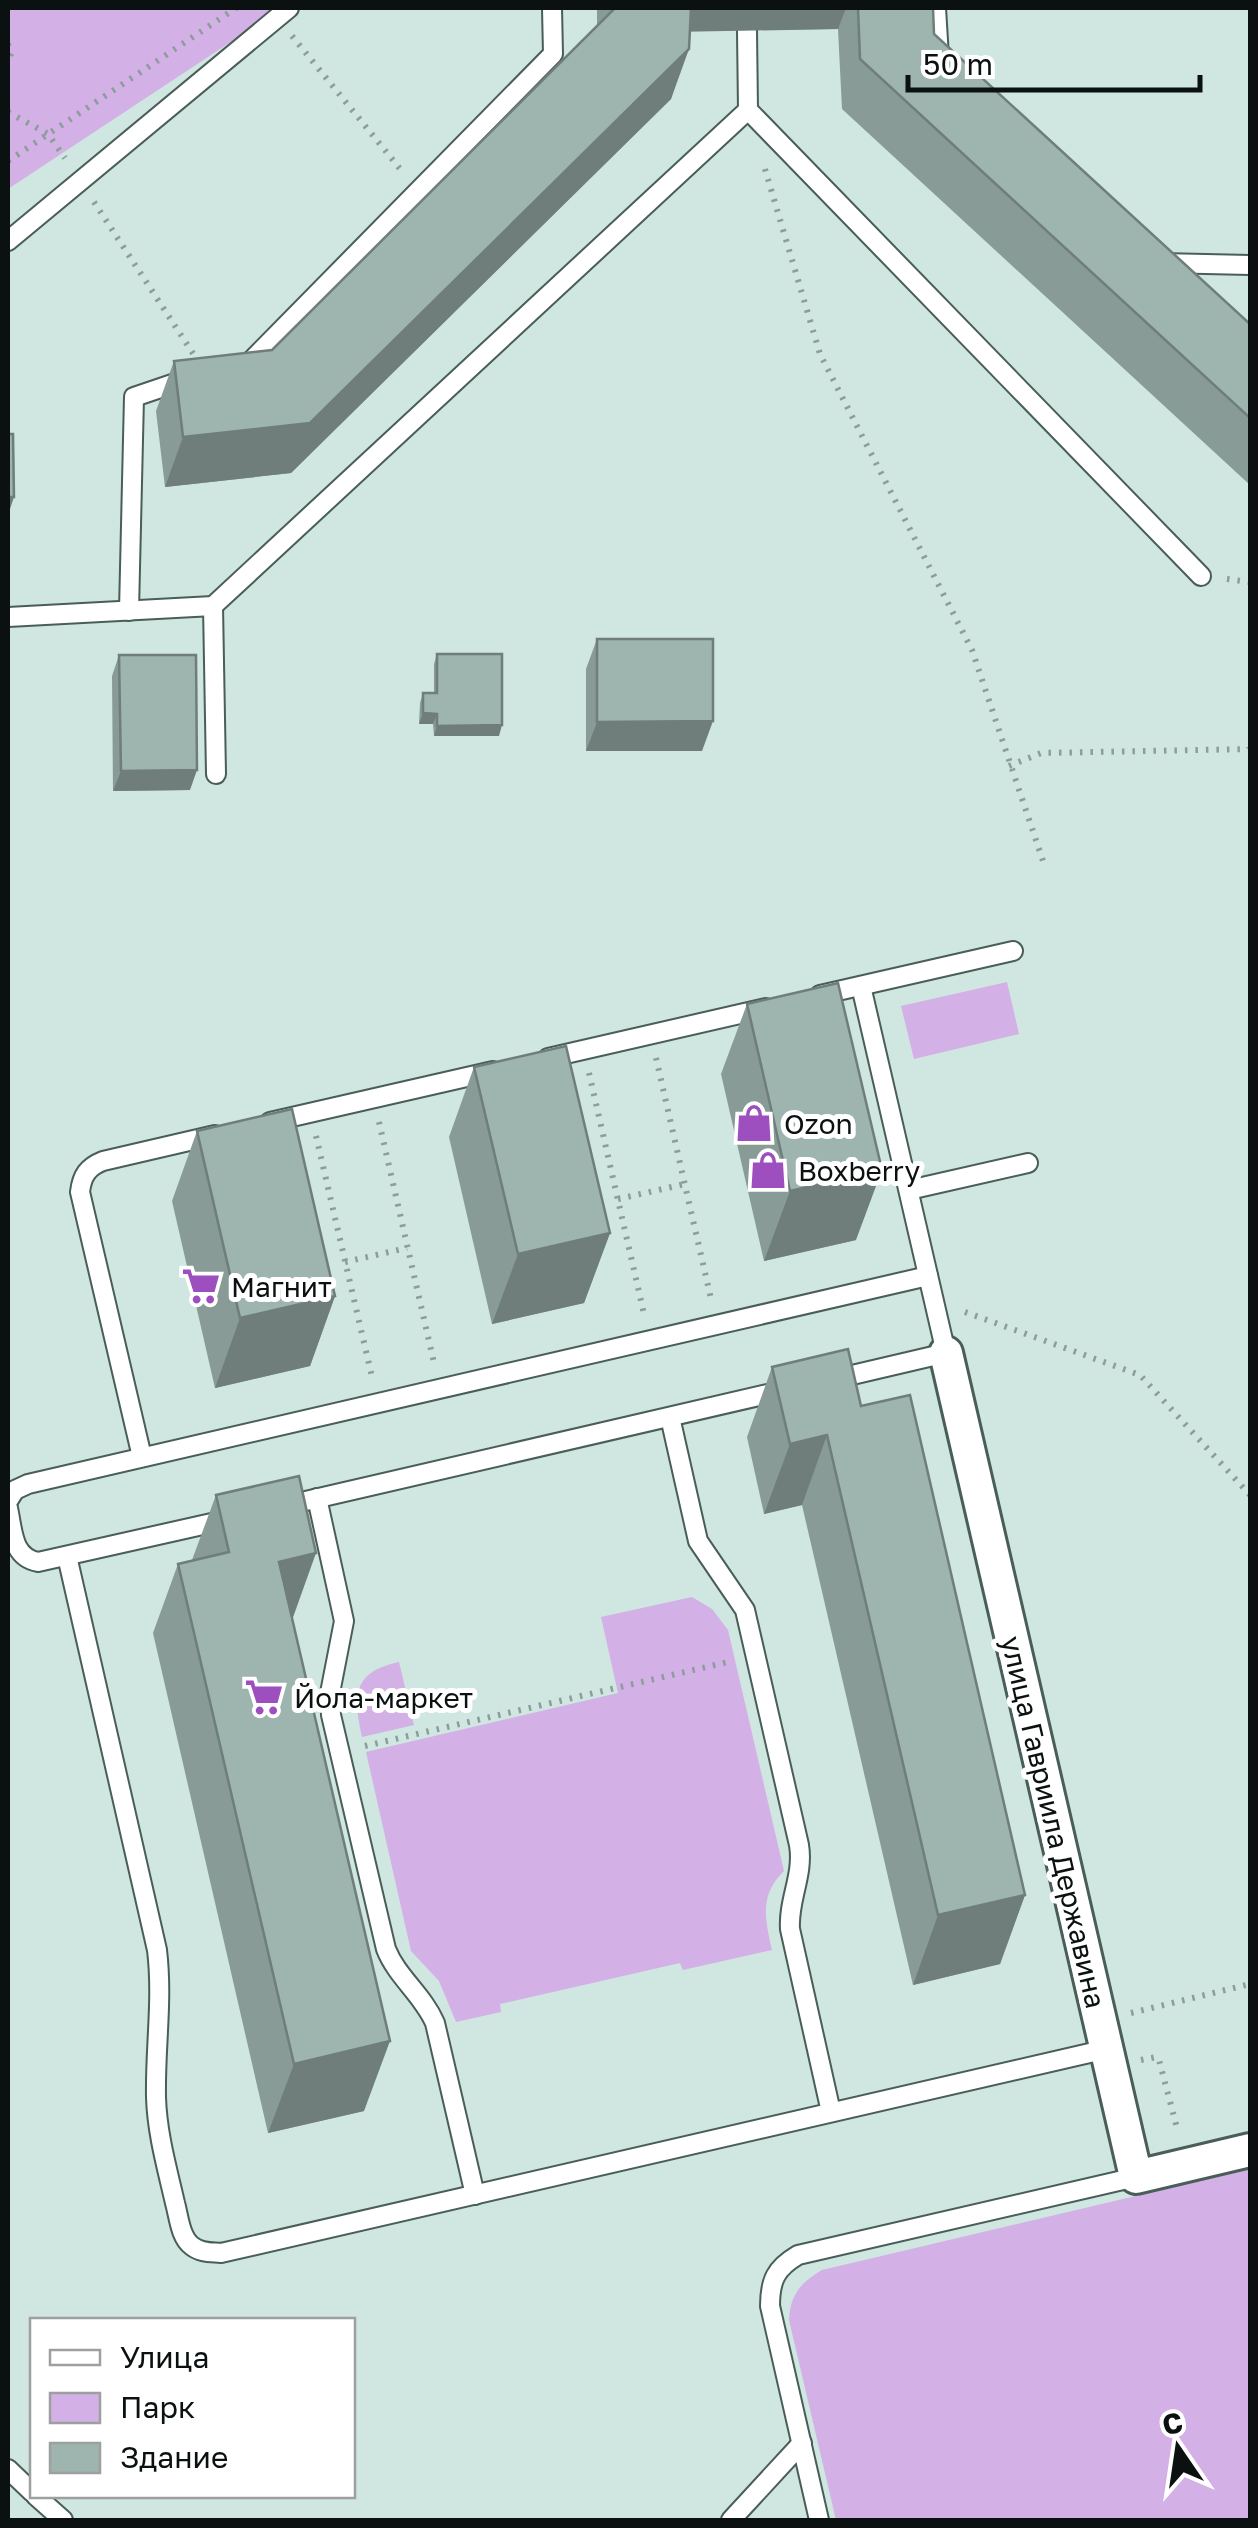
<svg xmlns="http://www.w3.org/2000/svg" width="1258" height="2528" viewBox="0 0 1258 2528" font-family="'Golos Text',sans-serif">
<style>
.green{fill:#d3b0e6}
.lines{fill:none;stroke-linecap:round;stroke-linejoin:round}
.service-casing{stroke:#495d59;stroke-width:22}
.minor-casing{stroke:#495d59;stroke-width:38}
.path{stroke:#8c9d9a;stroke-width:6;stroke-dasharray:2.5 8;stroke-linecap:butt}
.service{stroke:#fff;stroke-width:18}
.minor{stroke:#fff;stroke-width:32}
.wall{fill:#889b96}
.shaded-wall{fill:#6f7e7a}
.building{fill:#9eb4af;stroke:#6f7e7a;stroke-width:2.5}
.labels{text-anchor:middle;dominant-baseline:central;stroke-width:10;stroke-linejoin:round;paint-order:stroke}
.poi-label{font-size:28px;fill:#0a1110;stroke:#fff;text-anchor:start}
.street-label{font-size:28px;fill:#0a1110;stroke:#fff}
</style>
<rect width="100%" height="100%" fill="#cfe6e1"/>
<g class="green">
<path d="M8,8H282L8,189Z"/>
<path d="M1007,982L1019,1034L914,1059L901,1006Z"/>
<path d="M692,1597L712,1609L728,1630L784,1871C759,1895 765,1919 772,1950L683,1970L680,1963L500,2004L501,2012L456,2022L439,1981L411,1951L366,1752L618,1693L601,1617Z"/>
<path d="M399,1662L414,1725L362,1737C353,1696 352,1672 399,1662Z"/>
<path d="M1250,2169V2520H836L789,2320C790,2295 801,2282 822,2270Z"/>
</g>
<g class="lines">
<g class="service-casing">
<g id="service">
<path d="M936,8L939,57"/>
<path d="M748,110L1201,576"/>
<path d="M8,241L289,8"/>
<path d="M1161,263L1250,265"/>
<path d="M245,367L553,54L552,8"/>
<path d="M213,606L216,774"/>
<path d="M129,611L134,397L187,379"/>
<path d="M8,617L213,606L748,110L747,31"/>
<path d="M820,995L1013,951"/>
<path d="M548,1058L766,1008"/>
<path d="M270,1122L493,1071"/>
<path d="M909,1190L1028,1163"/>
<path d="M835,1379L946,1353L861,986"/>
<path d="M670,1417L698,1541L745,1610L799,1845C804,1875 788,1900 790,1929L831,2112"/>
<path d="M142,1457L80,1192C82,1175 88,1167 103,1161L215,1135"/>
<path d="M317,1498L344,1621L330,1693L331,1715L386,1949C397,1977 423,1995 435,2023L475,2195"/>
<path d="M8,1501L15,1490L28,1484L928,1276"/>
<path d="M284,1506L785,1390"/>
<path d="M8,1508C13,1531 12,1557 38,1562L225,1520"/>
<path d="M67,1556L157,1950C163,2000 155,2047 156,2097C157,2133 167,2168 175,2203C179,2217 180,2237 192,2246C201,2253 211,2252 221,2253L1107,2049"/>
<path d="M8,2469L32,2492"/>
<path d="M36,2496L63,2520"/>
<path d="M731,2520L802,2443"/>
<path d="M819,2520L770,2306C770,2280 776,2268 798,2255L1136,2177"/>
</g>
</g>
<g class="minor-casing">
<path id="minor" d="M946,1353L1136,2177L1250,2150"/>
</g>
<g class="path">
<path d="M292,36L401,170"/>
<path d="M8,44L12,52L8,60"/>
<path d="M8,112L48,134L65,158"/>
<path d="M8,161L236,8"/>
<path d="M765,169L820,354L972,650L1043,861"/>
<path d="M94,202L194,355"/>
<path d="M1227,579L1250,582"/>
<path d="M1009,766L1041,753L1249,749L1250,745"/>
<path d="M656,1058L711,1299"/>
<path d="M589,1073L644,1314"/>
<path d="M379,1122L434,1363"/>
<path d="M316,1136L372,1377"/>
<path d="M618,1199L685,1184"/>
<path d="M345,1262L407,1248"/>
<path d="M965,1312L1140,1375L1250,1495"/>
<path d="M365,1746L728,1662"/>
<path d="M1131,2013L1250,1984"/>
<path d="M1141,2060L1156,2057L1159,2060L1177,2128L1179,2127"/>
</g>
<use href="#service" class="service"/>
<use href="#minor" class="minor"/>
</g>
<g class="wall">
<path d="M597,8H933L934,34L1250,324V485L842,109L838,29L690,31L671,99L291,473L165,487L156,411L174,361L272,350L597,25Z"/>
<path d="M597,639L702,751H586V669Z"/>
<path d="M437,654L499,736H434L433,724H419L420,703L423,693H434V664Z"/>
<path d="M119,655L190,790L113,791L112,676Z"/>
<path d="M747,1004L856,1240L764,1261L721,1074Z"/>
<path d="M474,1067L610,1233L584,1303L492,1324L449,1137Z"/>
<path d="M197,1131L335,1296L310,1366L215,1388L172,1201Z"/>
<path d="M772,1367L861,1406L1025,1895L1000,1964L913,1985L802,1505L764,1514L747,1437Z"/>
<path d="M216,1495L292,1620L364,2111L268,2133L153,1633L178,1564L192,1560Z"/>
</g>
<g class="shaded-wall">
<path d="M682,8H846L838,29L673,32Z"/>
<path d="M689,49L671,99L291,473L165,487L183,437Z"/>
<path d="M8,497H14L8,515Z"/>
<path d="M423,713L437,714L433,724H419Z"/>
<path d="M713,721L702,751H586L597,722Z"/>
<path d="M502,725L499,736H434L437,726Z"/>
<path d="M197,770L190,790L113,791L121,771Z"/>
<path d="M882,1170L856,1240L764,1261L790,1191Z"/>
<path d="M610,1233L584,1303L492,1324L518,1254Z"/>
<path d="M335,1296L310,1366L215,1388L240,1318Z"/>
<path d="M827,1435L802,1505L764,1514L790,1444Z"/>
<path d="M316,1553L291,1623L279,1562Z"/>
<path d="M1025,1895L1000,1964L913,1985L938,1915Z"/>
<path d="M390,2041L364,2111L268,2133L294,2064Z"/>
</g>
<g class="building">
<path d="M615,8H691L689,49L310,423L183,437L174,361L272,350Z"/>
<path d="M858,8H933L934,34L1250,324V418L860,59Z"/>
<path d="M8,434H13L14,497H8Z"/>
<path d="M597,639H713V721L597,722Z"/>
<path d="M437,654H502V725L437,726V714L423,713V693H437Z"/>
<path d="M119,655H196L197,770L121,771Z"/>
<path d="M838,983L882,1170L790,1191L747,1004Z"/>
<path d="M566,1046L610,1233L518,1254L474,1067Z"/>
<path d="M292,1109L335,1296L240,1318L197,1131Z"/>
<path d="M848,1349L861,1406L910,1395L1025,1895L938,1915L827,1435L790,1444L772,1367Z"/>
<path d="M299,1476L316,1553L279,1562L390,2041L294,2064L178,1564L229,1552L216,1495Z"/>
</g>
<defs>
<g id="shop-bare" transform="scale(3)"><path d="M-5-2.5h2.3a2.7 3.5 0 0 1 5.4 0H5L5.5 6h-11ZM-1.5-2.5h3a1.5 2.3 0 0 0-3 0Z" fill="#9d4fc0" stroke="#fff" stroke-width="2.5" paint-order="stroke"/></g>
<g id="supermarket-bare" transform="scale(3)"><path d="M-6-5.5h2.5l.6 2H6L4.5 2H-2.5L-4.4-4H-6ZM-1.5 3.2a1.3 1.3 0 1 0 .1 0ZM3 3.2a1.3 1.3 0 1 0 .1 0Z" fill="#9d4fc0" stroke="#fff" stroke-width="2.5" paint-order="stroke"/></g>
</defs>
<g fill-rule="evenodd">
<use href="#shop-bare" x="754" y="1123"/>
<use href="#shop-bare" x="768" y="1170"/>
<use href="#supermarket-bare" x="201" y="1286"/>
<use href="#supermarket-bare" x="264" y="1697"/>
</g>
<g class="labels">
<g class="poi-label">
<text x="784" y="1123">Ozon</text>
<text x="798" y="1170">Boxberry</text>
<text x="231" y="1286">Магнит</text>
<text x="294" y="1697">Йола-маркет</text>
</g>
<g class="street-label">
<text transform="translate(1054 1822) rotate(77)">улица Гавриила Державина</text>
</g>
</g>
<rect width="1258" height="2528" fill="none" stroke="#0a1110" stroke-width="20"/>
<rect x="30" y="2318" width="325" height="180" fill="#ffffff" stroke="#9da09f" stroke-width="2.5"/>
<rect x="50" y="2350" width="50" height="15" fill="#ffffff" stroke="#9da09f" stroke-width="2.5"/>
<text x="120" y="2368" font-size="30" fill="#0a1110">Улица</text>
<rect x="50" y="2393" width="50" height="30" fill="#d3b0e6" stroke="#9da09f" stroke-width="2.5"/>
<text x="120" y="2418" font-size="30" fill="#0a1110">Парк</text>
<rect x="50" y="2443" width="50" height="30" fill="#9eb4af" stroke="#9da09f" stroke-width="2.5"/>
<text x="120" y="2468" font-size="30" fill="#0a1110">Здание</text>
<g transform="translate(1178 2448) rotate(347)" stroke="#ffffff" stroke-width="8" paint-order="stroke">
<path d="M0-8L18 38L0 25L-18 38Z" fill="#0a1110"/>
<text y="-15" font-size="28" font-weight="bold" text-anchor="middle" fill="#0a1110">С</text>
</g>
<path d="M908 75v15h292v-15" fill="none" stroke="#0a1110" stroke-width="5"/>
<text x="923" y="75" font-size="30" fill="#0a1110" stroke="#ffffff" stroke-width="8" paint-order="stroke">50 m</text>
</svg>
